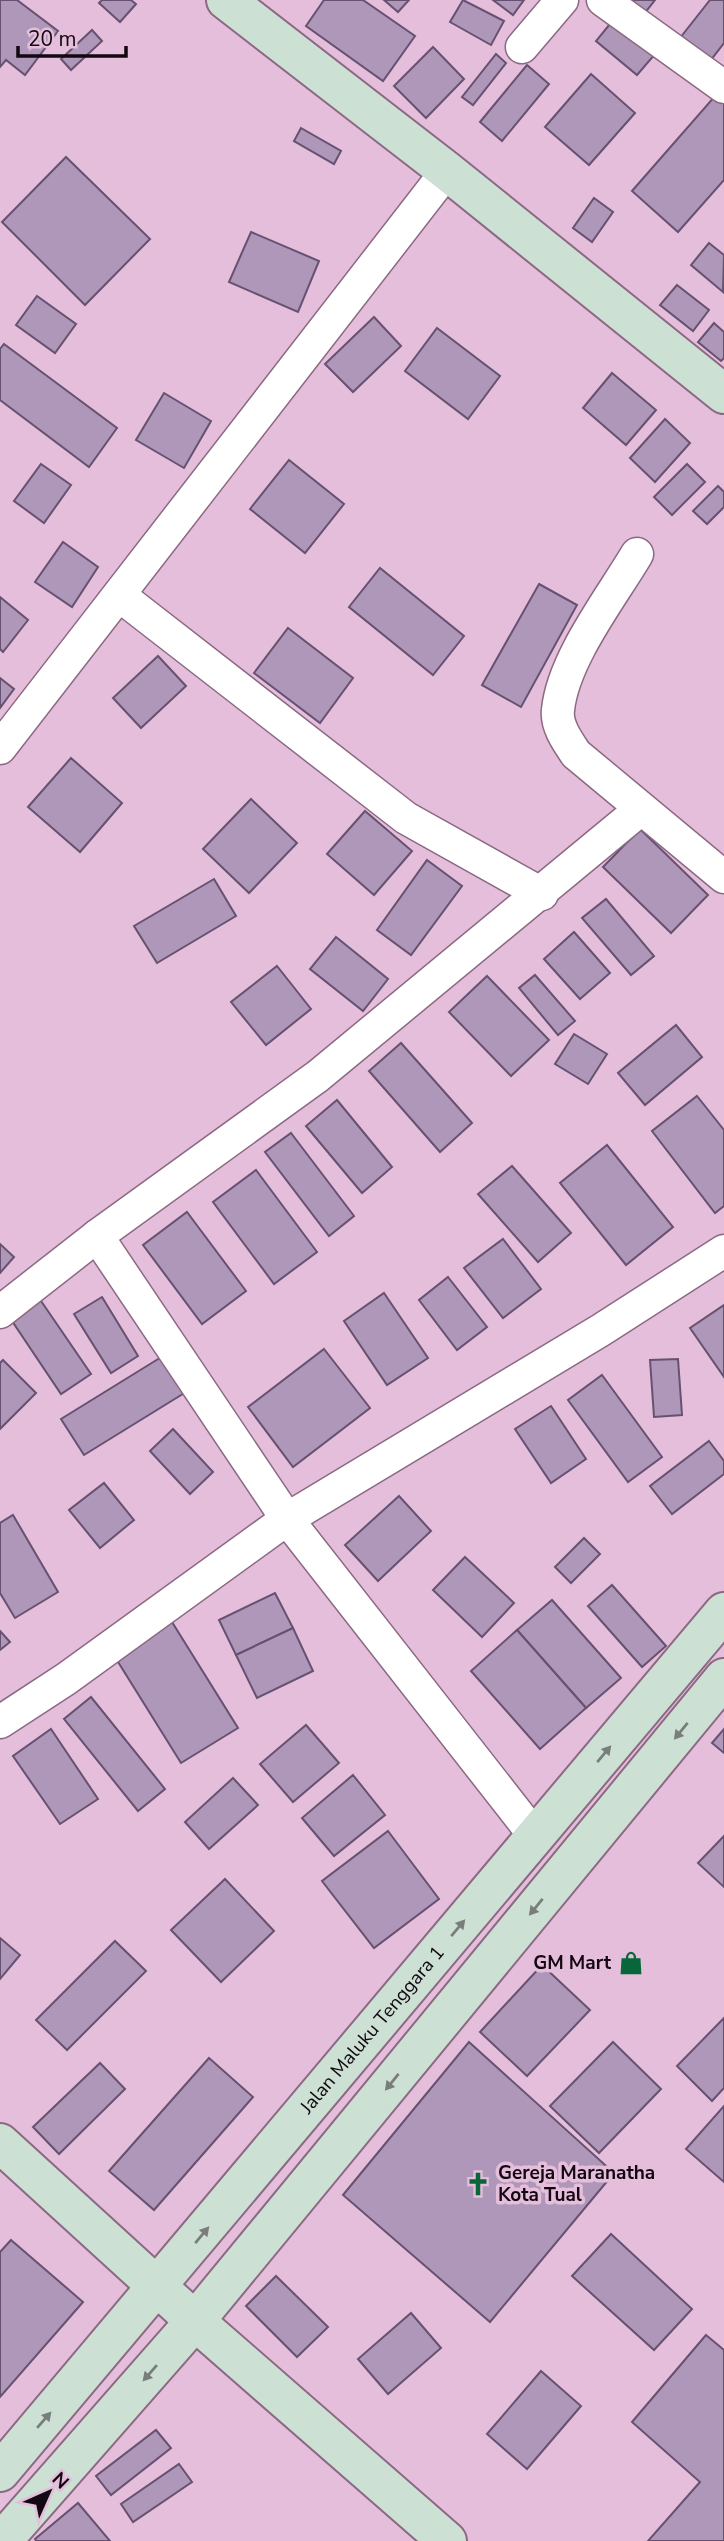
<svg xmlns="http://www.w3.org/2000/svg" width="724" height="2541" viewBox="0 0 724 2541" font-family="'Nunito Sans',sans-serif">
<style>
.building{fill:#af97ba;stroke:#675171;stroke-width:2}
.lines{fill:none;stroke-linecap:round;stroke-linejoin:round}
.street-casing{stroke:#8c6983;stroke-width:35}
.secondary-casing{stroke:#8c6983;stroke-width:42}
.street{stroke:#fff;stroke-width:32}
.secondary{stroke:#cce0d4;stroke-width:38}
.oneway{fill:#797e7c}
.labels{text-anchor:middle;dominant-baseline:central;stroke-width:7;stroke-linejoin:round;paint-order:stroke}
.poi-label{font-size:19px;font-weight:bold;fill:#130711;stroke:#e4beda;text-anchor:end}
.street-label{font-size:19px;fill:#130711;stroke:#e4beda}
</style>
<rect width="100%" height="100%" fill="#e4beda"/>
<g class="building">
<path d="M0,0H17L58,31L25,75L6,60L0,67Z"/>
<path d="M102,0H131L136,4L120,22L99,3Z"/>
<path d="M324,0H363L415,36L383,81L306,26Z"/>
<path d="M384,0H409L398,12Z"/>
<path d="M463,0L504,21L491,45L450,22Z"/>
<path d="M493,0H524L513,15Z"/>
<path d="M627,0H655L644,14Z"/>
<path d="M710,0H724V43L710,61L680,38Z"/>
<path d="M614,19L656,53L637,75L596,41Z"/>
<path d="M92,30L102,41L71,70L61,59Z"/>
<path d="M433,47L464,79L426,118L394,86Z"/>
<path d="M496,54L506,63L473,105L462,97Z"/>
<path d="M527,65L549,84L502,141L480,122Z"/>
<path d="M591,74L635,113L589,165L545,127Z"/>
<path d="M715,96L724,103V180L678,232L632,191Z"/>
<path d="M301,128L341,151L334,164L294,141Z"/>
<path d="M66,157L150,239L85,305L2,222Z"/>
<path d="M594,198L613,212L592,242L573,228Z"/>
<path d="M251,232L319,261L298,312L229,282Z"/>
<path d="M709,243L724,255L723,292L691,265Z"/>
<path d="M677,285L709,310L693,331L660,305Z"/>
<path d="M37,296L76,324L55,353L16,325Z"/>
<path d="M374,317L401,346L353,392L325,364Z"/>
<path d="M714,323L724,332V358L721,361L698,342Z"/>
<path d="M437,328L500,376L468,419L405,371Z"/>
<path d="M4,344L117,428L89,467L0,400V349Z"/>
<path d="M612,373L656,410L626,445L583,408Z"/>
<path d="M164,393L211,421L184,468L136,440Z"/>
<path d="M665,419L690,443L655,482L630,458Z"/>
<path d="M289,460L344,504L305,553L250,509Z"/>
<path d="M41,464L71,485L44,523L14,501Z"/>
<path d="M687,464L705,482L672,515L654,497Z"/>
<path d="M718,486L724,492V507L707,524L693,511Z"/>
<path d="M63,542L98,567L72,607L35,582Z"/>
<path d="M380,568L464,636L433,675L349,607Z"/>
<path d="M539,584L577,605L521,707L482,685Z"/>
<path d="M0,597L28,620L3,652L0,649Z"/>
<path d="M288,628L353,678L320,723L254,673Z"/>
<path d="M158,656L186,686L141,728L113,698Z"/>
<path d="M0,678L14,689L0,708Z"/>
<path d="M71,758L122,803L80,852L28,807Z"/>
<path d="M251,799L297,843L249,893L203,849Z"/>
<path d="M365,811L412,851L374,895L327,854Z"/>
<path d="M640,829L708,895L671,933L603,867Z"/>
<path d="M427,860L462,886L411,955L377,930Z"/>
<path d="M214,879L236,916L157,963L134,926Z"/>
<path d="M606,899L654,956L631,975L582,918Z"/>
<path d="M574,932L610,973L580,999L544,959Z"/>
<path d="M336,937L388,979L363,1011L310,969Z"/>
<path d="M277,966L311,1009L266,1045L231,1002Z"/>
<path d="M535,975L575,1021L558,1035L519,988Z"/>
<path d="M487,976L549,1040L511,1076L449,1012Z"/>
<path d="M676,1025L702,1057L645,1105L618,1073Z"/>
<path d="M574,1034L607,1054L588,1084L555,1064Z"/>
<path d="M401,1043L472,1123L440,1152L369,1071Z"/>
<path d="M697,1096L724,1130V1206L715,1213L652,1131Z"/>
<path d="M337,1100L392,1167L362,1193L306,1126Z"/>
<path d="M291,1133L354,1216L329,1236L265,1152Z"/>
<path d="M607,1145L673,1227L626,1265L560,1183Z"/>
<path d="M512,1166L571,1233L538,1262L478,1194Z"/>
<path d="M256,1170L317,1252L274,1284L213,1202Z"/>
<path d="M187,1212L246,1291L202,1324L143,1245Z"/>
<path d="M503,1239L541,1289L503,1318L464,1268Z"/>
<path d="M0,1244L14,1257L0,1273Z"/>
<path d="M448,1277L487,1327L457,1350L419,1300Z"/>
<path d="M384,1293L428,1358L387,1385L344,1321Z"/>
<path d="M102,1297L138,1356L111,1373L74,1314Z"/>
<path d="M39,1298L91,1374L61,1394L10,1318Z"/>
<path d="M724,1305V1377L690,1328Z"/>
<path d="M324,1349L370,1408L293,1467L248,1407Z"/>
<path d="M163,1356L186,1392L84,1455L61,1419Z"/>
<path d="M678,1359L682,1415L654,1417L650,1360Z"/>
<path d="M3,1360L36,1393L0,1429V1363Z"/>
<path d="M602,1375L662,1457L628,1482L568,1400Z"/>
<path d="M551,1406L586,1459L551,1483L515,1429Z"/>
<path d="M173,1429L213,1472L190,1494L150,1451Z"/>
<path d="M709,1441L724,1461V1474L672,1514L650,1486Z"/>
<path d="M104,1483L134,1520L100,1548L69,1510Z"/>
<path d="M399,1496L431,1531L378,1581L345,1545Z"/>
<path d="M13,1515L58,1592L15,1618L0,1593V1523Z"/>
<path d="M584,1538L600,1554L571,1583L555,1567Z"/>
<path d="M465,1557L514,1603L482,1637L433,1590Z"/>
<path d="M612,1585L666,1646L642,1667L588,1606Z"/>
<path d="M275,1593L293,1628L236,1655L219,1620Z"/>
<path d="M552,1600L621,1678L586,1708L517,1630Z"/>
<path d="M172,1622L238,1728L181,1763L115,1657Z"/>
<path d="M293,1628L313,1671L257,1698L236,1655Z"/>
<path d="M517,1630L586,1708L540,1749L471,1671Z"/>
<path d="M0,1631L10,1642L0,1650Z"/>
<path d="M91,1697L165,1789L138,1811L64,1719Z"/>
<path d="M306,1725L339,1763L293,1802L260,1764Z"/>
<path d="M51,1729L98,1799L60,1824L13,1756Z"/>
<path d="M724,1729V1753L712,1743Z"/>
<path d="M353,1775L385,1815L334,1856L302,1818Z"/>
<path d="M233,1778L258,1805L209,1849L185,1822Z"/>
<path d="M388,1831L439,1899L374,1948L322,1881Z"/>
<path d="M724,1836V1887L698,1863Z"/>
<path d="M225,1879L274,1931L221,1982L171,1930Z"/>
<path d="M0,1938L20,1955L0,1979Z"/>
<path d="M115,1941L146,1971L67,2050L36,2020Z"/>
<path d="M542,1965L590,2010L527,2076L480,2032Z"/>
<path d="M724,2018V2088L712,2101L677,2066Z"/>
<path d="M469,2042L614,2173L490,2322L343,2195Z"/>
<path d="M613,2042L661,2089L599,2153L550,2106Z"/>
<path d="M209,2058L253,2097L154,2210L109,2171Z"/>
<path d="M100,2063L125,2089L59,2154L33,2127Z"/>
<path d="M724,2106V2182L686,2149Z"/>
<path d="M611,2234L692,2309L654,2350L572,2276Z"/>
<path d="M11,2240L83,2302L0,2397V2252Z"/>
<path d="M276,2276L328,2327L297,2357L246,2306Z"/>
<path d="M411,2313L441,2348L388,2394L358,2359Z"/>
<path d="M706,2335L724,2350V2541H648L700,2482L632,2422Z"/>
<path d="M541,2371L581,2406L527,2469L487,2434Z"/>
<path d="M156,2430L171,2448L111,2495L96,2476Z"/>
<path d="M179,2464L192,2482L133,2522L121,2504Z"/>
<path d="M78,2503L110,2541H36L35,2539Z"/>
</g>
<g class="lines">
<g class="street-casing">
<g id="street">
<path d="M603,0L724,87"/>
<path d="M522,47L562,0"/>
<path d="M637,554C611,598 563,659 558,710C556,726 568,742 576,754L724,877"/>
<path d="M119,595L406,818L542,894"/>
<path d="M0,748L447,171"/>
<path d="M97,1236L318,1076L641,809"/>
<path d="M0,1312L97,1236L287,1519L601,1330L724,1251"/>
<path d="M0,1722L66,1679L287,1519L535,1836"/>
</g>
</g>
<g class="secondary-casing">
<g id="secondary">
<path d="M226,0L447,171L724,394"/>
<path d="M0,2143L195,2321L447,2541"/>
<path id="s1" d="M0,2472L724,1612"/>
<path d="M2,2541L195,2321L724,1678"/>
</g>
</g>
<use href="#street" class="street"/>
<use href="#secondary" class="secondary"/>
</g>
<defs><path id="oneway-solid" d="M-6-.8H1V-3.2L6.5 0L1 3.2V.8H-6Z" transform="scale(1.75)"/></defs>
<g class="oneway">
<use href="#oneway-solid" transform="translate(681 1731) rotate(129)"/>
<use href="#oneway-solid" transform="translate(604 1754) rotate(-50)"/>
<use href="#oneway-solid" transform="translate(536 1907) rotate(129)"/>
<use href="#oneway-solid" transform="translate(458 1928) rotate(-50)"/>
<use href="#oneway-solid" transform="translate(392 2082) rotate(129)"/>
<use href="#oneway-solid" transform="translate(202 2235) rotate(-50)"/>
<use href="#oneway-solid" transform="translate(150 2373) rotate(131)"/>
<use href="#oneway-solid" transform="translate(44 2420) rotate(-49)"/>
</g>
<defs>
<g id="shop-bare" transform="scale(1.89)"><path d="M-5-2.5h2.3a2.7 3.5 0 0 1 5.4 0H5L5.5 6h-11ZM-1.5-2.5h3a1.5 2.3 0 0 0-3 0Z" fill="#07673a" stroke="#e4beda" stroke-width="2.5" paint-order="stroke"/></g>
<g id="church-bare" transform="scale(1.89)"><path d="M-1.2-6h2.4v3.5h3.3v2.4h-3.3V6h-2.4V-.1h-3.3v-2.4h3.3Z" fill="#07673a" stroke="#e4beda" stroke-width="2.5" paint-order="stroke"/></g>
</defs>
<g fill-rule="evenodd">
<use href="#shop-bare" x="631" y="1963"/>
<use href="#church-bare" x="478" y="2184"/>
</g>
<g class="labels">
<g class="poi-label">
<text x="611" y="1963">GM Mart</text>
<text x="498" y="2173" text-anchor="start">Gereja Maranatha<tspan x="498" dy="22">Kota Tual</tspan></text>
</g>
<g class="street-label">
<text stroke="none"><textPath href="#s1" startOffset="578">Jalan Maluku Tenggara 1</textPath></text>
</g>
</g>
<g transform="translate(49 2492) rotate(45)" stroke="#e4beda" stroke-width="5" paint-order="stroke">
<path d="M0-5L12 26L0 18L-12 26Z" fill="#130711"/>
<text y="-10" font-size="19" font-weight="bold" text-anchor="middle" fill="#130711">N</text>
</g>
<path d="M18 46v10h108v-10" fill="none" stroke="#130711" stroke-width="3.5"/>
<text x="28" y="46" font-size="21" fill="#130711" stroke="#e4beda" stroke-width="5" paint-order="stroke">20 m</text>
</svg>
